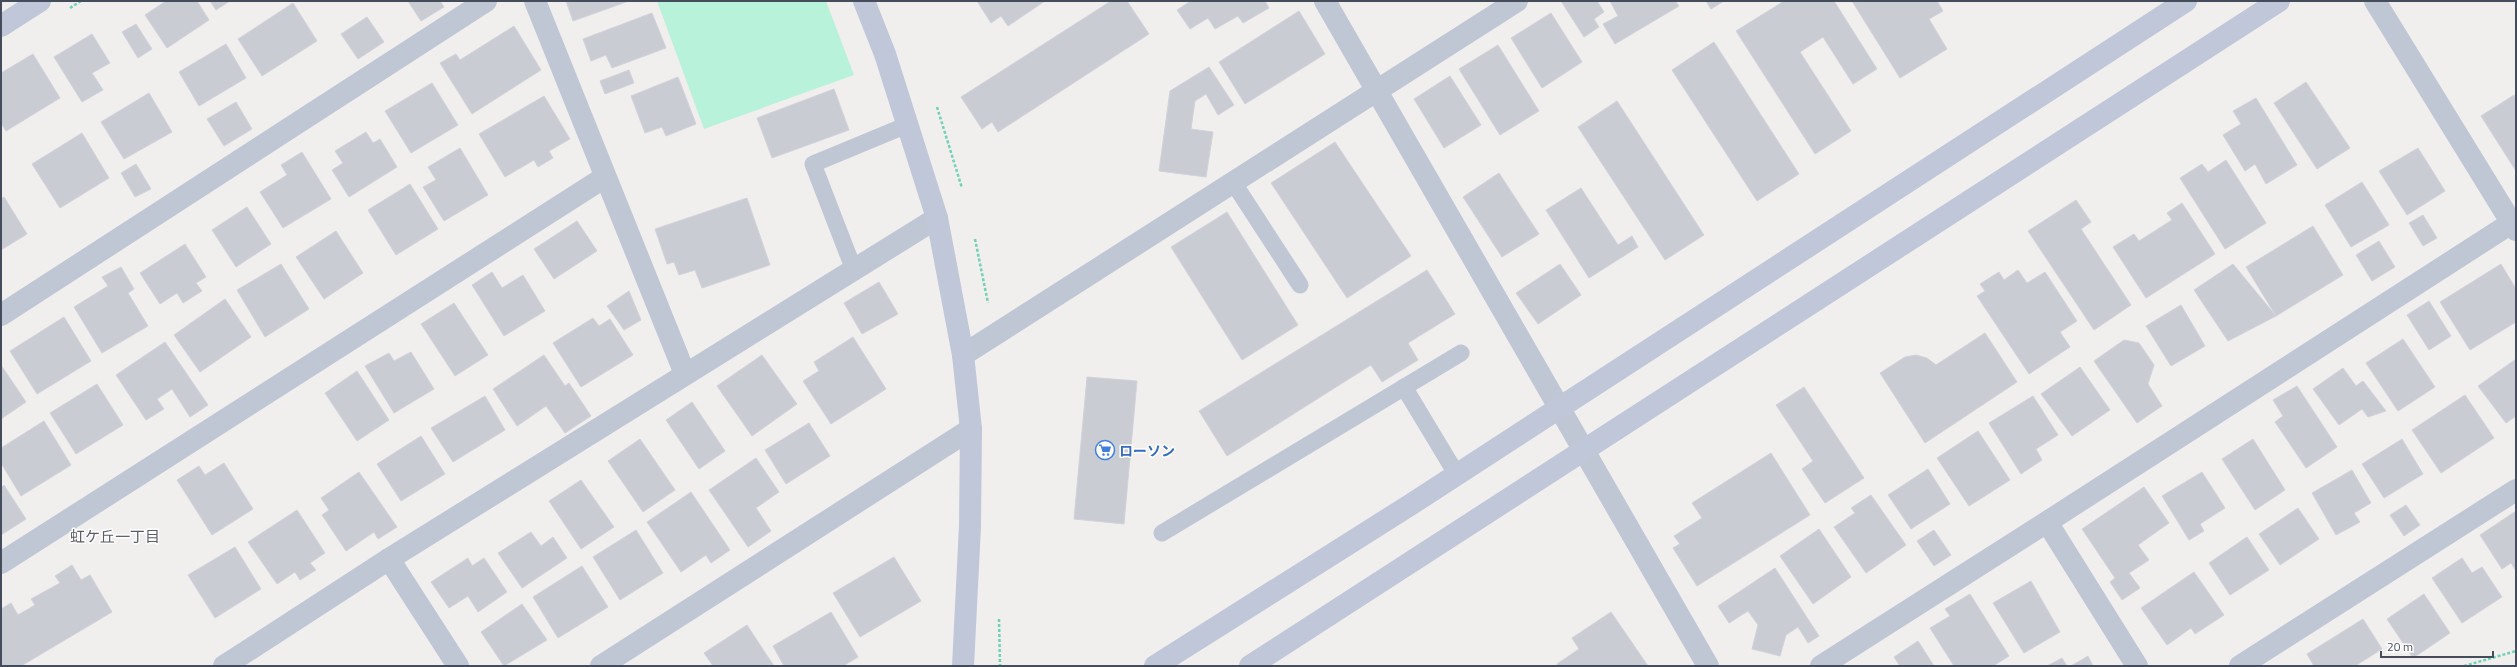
<svg xmlns="http://www.w3.org/2000/svg" width="2517" height="667" viewBox="0 0 2517 667" font-family="'Titillium Web','Noto Sans JP',sans-serif">
<style>
.green{fill:#b9f2da}
.building{fill:#caccd4;stroke:#d2d2da}
.lines{fill:none;stroke-linecap:round;stroke-linejoin:round}
.path{stroke:#6fd2b4;stroke-width:2.5;stroke-dasharray:3 2;stroke-linecap:butt}
.lane{stroke:#c0c7d4;stroke-width:17}
.street{stroke:#c0c7d4;stroke-width:22}
.secondary{stroke:#bfc7d9;stroke-width:22}
.labels{text-anchor:middle;dominant-baseline:central;stroke-width:3;stroke-linejoin:round;paint-order:stroke}
.shop-label{font-size:14px;font-weight:bold;fill:#366cbe;stroke:#fff;text-anchor:start}
.neighbourhood-label{font-size:15px;fill:#5a5d64;stroke:#fff}
</style>
<rect width="100%" height="100%" fill="#f1eeee"/>
<path class="green" d="M657,1H826L854,75L704,129Z"/>
<g class="building">
<path d="M166,1H197L209,20L167,48L145,15Z"/>
<path d="M210,1H230L216,10Z"/>
<path d="M408,1H440L444,7L421,21Z"/>
<path d="M566,1H629L573,21Z"/>
<path d="M977,1H1045L1008,26L1001,16L991,23Z"/>
<path d="M1111,1H1127L1149,34L998,132L992,122L982,129L961,97Z"/>
<path d="M1191,1H1265L1269,8L1243,23L1238,16L1215,29L1208,18L1190,29L1177,10Z"/>
<path d="M1561,1H1597L1604,12L1594,19L1599,27L1584,37Z"/>
<path d="M1610,1H1675L1679,6L1615,44L1603,24L1618,16Z"/>
<path d="M1706,1H1724L1711,9Z"/>
<path d="M1784,1H1834L1877,69L1853,84L1823,37L1800,52L1851,131L1815,154L1736,31Z"/>
<path d="M1852,1H1937L1943,11L1929,19L1947,49L1900,78Z"/>
<path d="M293,3L317,41L262,76L238,39Z"/>
<path d="M1299,11L1325,54L1245,104L1219,62Z"/>
<path d="M652,13L666,48L612,68L606,55L591,61L583,39Z"/>
<path d="M1551,13L1582,62L1542,88L1511,38Z"/>
<path d="M367,17L384,42L358,59L341,34Z"/>
<path d="M136,24L152,49L138,58L122,32Z"/>
<path d="M514,26L541,70L472,114L440,63L456,54L460,60Z"/>
<path d="M92,34L110,63L92,73L103,90L82,102L54,57Z"/>
<path d="M1714,42L1799,174L1757,201L1672,70Z"/>
<path d="M226,44L246,78L199,106L179,72Z"/>
<path d="M1498,45L1539,111L1500,135L1459,69Z"/>
<path d="M33,54L60,98L6,131L1,123V73Z"/>
<path d="M1209,67L1234,105L1218,115L1206,94L1195,101L1191,129L1213,132L1206,177L1159,171L1170,91Z"/>
<path d="M629,70L634,83L605,94L600,81Z"/>
<path d="M1450,76L1481,125L1444,148L1414,99Z"/>
<path d="M678,77L696,124L666,136L662,127L645,133L631,96Z"/>
<path d="M2306,82L2350,148L2317,169L2274,103Z"/>
<path d="M432,83L458,125L411,153L385,111Z"/>
<path d="M834,89L849,130L772,158L757,118Z"/>
<path d="M149,93L172,132L124,159L101,122Z"/>
<path d="M2514,95L2516,99V171L2481,116Z"/>
<path d="M544,96L570,139L549,151L553,158L538,167L534,160L505,177L479,134Z"/>
<path d="M2256,98L2297,165L2266,184L2255,164L2245,171L2223,135L2241,124L2233,111Z"/>
<path d="M1617,101L1704,235L1665,260L1578,127Z"/>
<path d="M236,102L252,129L224,146L207,119Z"/>
<path d="M366,132L373,143L380,139L397,167L349,197L332,170L343,163L335,151Z"/>
<path d="M82,133L109,178L60,208L32,164Z"/>
<path d="M1335,142L1411,256L1347,298L1271,183Z"/>
<path d="M460,148L488,195L444,221L423,187L436,180L428,167Z"/>
<path d="M2418,148L2445,191L2407,215L2379,171Z"/>
<path d="M302,152L331,199L283,228L260,192L287,175L281,165Z"/>
<path d="M2226,160L2266,223L2225,249L2180,178L2202,164L2208,172Z"/>
<path d="M136,164L151,189L135,197L121,173Z"/>
<path d="M1499,173L1539,234L1502,257L1463,197Z"/>
<path d="M2362,182L2389,225L2351,247L2325,205Z"/>
<path d="M410,184L438,229L396,255L368,210Z"/>
<path d="M1581,188L1618,245L1632,236L1638,247L1589,278L1546,210Z"/>
<path d="M4,197L27,234L1,250V199Z"/>
<path d="M747,198L770,265L702,288L695,270L679,275L674,262L667,264L655,229Z"/>
<path d="M2076,200L2091,222L2081,229L2131,305L2094,330L2028,231Z"/>
<path d="M2182,203L2215,254L2146,298L2113,247L2134,234L2139,241L2172,220L2167,213Z"/>
<path d="M247,207L271,244L236,267L212,230Z"/>
<path d="M1227,212L1298,325L1242,360L1171,247Z"/>
<path d="M2423,215L2437,238L2423,246L2409,223Z"/>
<path d="M577,221L597,251L554,279L534,249Z"/>
<path d="M2313,226L2343,275L2276,316L2246,267Z"/>
<path d="M336,231L363,273L324,299L296,257Z"/>
<path d="M2379,241L2395,267L2372,281L2356,255Z"/>
<path d="M185,244L206,277L196,283L202,291L183,303L177,293L160,304L140,273Z"/>
<path d="M281,264L309,309L265,337L237,290Z"/>
<path d="M1560,264L1581,295L1538,324L1516,293Z"/>
<path d="M2233,264L2276,316L2228,341L2194,290Z"/>
<path d="M2501,264L2516,289V322L2470,350L2440,302Z"/>
<path d="M121,267L134,289L128,293L148,326L102,353L74,307L108,286L102,277Z"/>
<path d="M1427,270L1455,314L1408,343L1418,360L1382,382L1371,365L1227,456L1199,411Z"/>
<path d="M2018,270L2027,283L2045,272L2077,321L2060,332L2070,347L2029,374L1977,296L1985,291L1980,284L1999,272L2004,280Z"/>
<path d="M492,272L502,288L523,275L545,311L504,336L472,285Z"/>
<path d="M879,282L898,314L862,334L844,303Z"/>
<path d="M629,291L641,320L624,330L607,306Z"/>
<path d="M225,299L251,337L200,372L174,335Z"/>
<path d="M2429,301L2451,336L2429,350L2407,315Z"/>
<path d="M454,303L488,355L455,376L421,324Z"/>
<path d="M2181,305L2205,346L2171,366L2146,326Z"/>
<path d="M64,317L91,361L37,394L10,351Z"/>
<path d="M593,318L599,326L610,319L633,355L581,387L553,343Z"/>
<path d="M1985,333L2017,382L1925,443L1880,373L1905,357L1916,355L1927,358L1936,365Z"/>
<path d="M853,337L886,389L831,424L803,381L819,371L814,362Z"/>
<path d="M2403,339L2435,387L2398,411L2366,363Z"/>
<path d="M2124,340L2139,343L2154,365L2148,384L2162,406L2137,423L2094,361Z"/>
<path d="M165,342L208,405L190,417L172,389L157,399L164,409L146,420L116,375Z"/>
<path d="M411,352L434,389L394,413L365,366L389,353L394,361Z"/>
<path d="M544,355L565,386L569,383L591,416L565,433L546,406L517,426L493,389Z"/>
<path d="M762,355L797,404L752,436L717,386Z"/>
<path d="M2516,359V416L2506,423L2478,386Z"/>
<path d="M1,365L26,402L1,419Z"/>
<path d="M2080,367L2110,410L2072,436L2041,394Z"/>
<path d="M2343,368L2356,386L2363,381L2386,411L2368,417L2362,409L2339,425L2313,389Z"/>
<path d="M357,371L389,420L357,441L325,393Z"/>
<path d="M1087,377L1137,381L1124,524L1074,519Z"/>
<path d="M97,384L123,425L76,454L50,413Z"/>
<path d="M2297,386L2337,447L2306,468L2275,422L2283,416L2273,400Z"/>
<path d="M1804,387L1864,478L1825,503L1802,469L1813,461L1776,405Z"/>
<path d="M2465,395L2494,438L2441,473L2412,430Z"/>
<path d="M485,396L505,430L453,462L431,428Z"/>
<path d="M2033,396L2058,435L2036,449L2042,460L2021,474L1989,423Z"/>
<path d="M692,402L725,451L699,469L666,420Z"/>
<path d="M44,421L71,465L21,496L1,463V448Z"/>
<path d="M809,423L830,456L786,484L765,450Z"/>
<path d="M1978,431L2010,480L1969,506L1937,458Z"/>
<path d="M421,436L445,474L401,501L377,464Z"/>
<path d="M640,439L675,490L643,512L608,461Z"/>
<path d="M2253,439L2285,490L2255,510L2222,459Z"/>
<path d="M2402,439L2423,474L2384,498L2362,464Z"/>
<path d="M1771,453L1810,515L1697,586L1673,548L1680,544L1674,536L1702,518L1692,503Z"/>
<path d="M756,458L779,492L756,508L771,531L748,547L709,490Z"/>
<path d="M224,463L253,509L212,535L177,480L199,466L205,475Z"/>
<path d="M1928,469L1950,504L1911,529L1888,495Z"/>
<path d="M2352,470L2371,503L2354,513L2360,522L2336,535L2312,493Z"/>
<path d="M359,472L397,527L378,539L374,532L346,551L322,515L329,510L321,498Z"/>
<path d="M2202,472L2225,508L2200,524L2204,531L2189,540L2162,496Z"/>
<path d="M581,480L614,527L581,549L549,501Z"/>
<path d="M4,485L26,519L1,535V488Z"/>
<path d="M2144,487L2169,523L2138,545L2149,560L2129,573L2140,588L2122,600L2110,582L2115,578L2082,529Z"/>
<path d="M691,492L730,550L711,563L706,555L681,572L647,522Z"/>
<path d="M1871,495L1906,545L1866,573L1834,527L1855,513L1851,508Z"/>
<path d="M2406,505L2420,525L2404,536L2390,515Z"/>
<path d="M2298,508L2319,539L2280,565L2259,534Z"/>
<path d="M297,510L325,553L310,563L316,570L300,580L295,572L277,584L248,542Z"/>
<path d="M2516,511V571L2511,563L2502,569L2480,535Z"/>
<path d="M1819,529L1851,577L1813,604L1780,556Z"/>
<path d="M636,530L663,573L620,600L593,557Z"/>
<path d="M1934,530L1951,555L1934,566L1917,541Z"/>
<path d="M531,532L541,546L553,537L567,558L522,588L498,553Z"/>
<path d="M2247,537L2269,570L2230,595L2209,563Z"/>
<path d="M235,547L261,589L215,618L188,575Z"/>
<path d="M894,557L921,601L860,637L833,593Z"/>
<path d="M468,558L472,566L484,558L507,592L478,612L468,596L449,608L431,582Z"/>
<path d="M2462,558L2472,573L2482,567L2502,597L2462,623L2432,578Z"/>
<path d="M72,565L81,580L90,575L112,612L21,666H1V609L11,603L18,615L35,605L31,599L60,583L55,576Z"/>
<path d="M582,566L608,607L558,638L533,597Z"/>
<path d="M1775,568L1819,636L1808,643L1798,627L1786,635L1780,656L1752,649L1758,625L1748,611L1729,623L1718,606Z"/>
<path d="M2194,572L2224,615L2195,634L2191,628L2167,645L2141,608Z"/>
<path d="M2031,581L2060,632L2024,653L1993,603Z"/>
<path d="M1970,594L2009,656L1993,666H1954L1930,628L1950,616L1945,609Z"/>
<path d="M2424,594L2450,633L2413,658L2387,619Z"/>
<path d="M522,604L547,640L504,666L481,632Z"/>
<path d="M831,612L858,657L843,666H784L773,646Z"/>
<path d="M1611,612L1648,666H1558L1557,664L1579,649L1572,638Z"/>
<path d="M2363,619L2382,649L2355,666H2314L2307,654Z"/>
<path d="M747,625L774,666H713L704,653Z"/>
<path d="M1918,641L1934,666H1900L1894,657Z"/>
<path d="M2088,656L2093,666H2071Z"/>
<path d="M2062,658L2067,666H2047Z"/>
</g>
<g class="lines">
<g class="path">
<path d="M70,8L81,1"/>
<path d="M937,107L962,188"/>
<path d="M975,239L988,303"/>
<path d="M999,619L1000,666"/>
<path d="M2464,666L2516,651"/>
</g>
<g class="lane">
<path d="M1233,182L1300,285"/>
<path d="M854,270L813,164L907,125"/>
<path d="M1404,387L1457,475"/>
<path d="M1162,533L1461,353"/>
</g>
<g class="street">
<path d="M535,1L685,374"/>
<path d="M1325,1L1708,666"/>
<path d="M2375,1L2516,230"/>
<path d="M1,315L486,1"/>
<path d="M963,355L1517,1"/>
<path d="M2047,522L2516,220"/>
<path d="M389,559L458,666"/>
<path d="M1,563L605,177"/>
<path d="M224,666L389,559L937,218"/>
<path d="M601,666L971,429"/>
<path d="M1821,666L2047,522L2137,666"/>
<path d="M2240,666L2516,490"/>
</g>
<g class="secondary">
<path d="M864,1L885,54L937,218L963,355L971,429L970,526L963,666"/>
<path d="M1,26L40,1"/>
<path d="M1155,666L1410,505L2186,1"/>
<path d="M1250,666L2279,1"/>
</g>
</g>
<defs>
<g id="supermarket-ring" transform="scale(1)"><circle r="9.5" fill="#fff" stroke="#3f7fe0" stroke-width="1.5"/><path d="M-6-5.5h2.5l.6 2H6L4.5 2H-2.5L-4.4-4H-6ZM-1.5 3.2a1.3 1.3 0 1 0 .1 0ZM3 3.2a1.3 1.3 0 1 0 .1 0Z" fill="#3f7fe0"/></g>
</defs>
<g fill-rule="evenodd">
<use href="#supermarket-ring" x="1105" y="450"/>
</g>
<g class="labels">
<g class="shop-label">
<text x="1119" y="450">ローソン</text>
</g>
<g class="neighbourhood-label">
<text x="115" y="536">虹ケ丘一丁目</text>
</g>
</g>
<rect width="2517" height="667" fill="none" stroke="#454d5d" stroke-width="4"/>
<path d="M2381 651v6h112v-6" fill="none" stroke="#454d5d" stroke-width="2"/>
<text x="2387" y="651" font-size="12" fill="#454d5d" stroke="#ffffff" stroke-width="3" paint-order="stroke">20 m</text>
</svg>
